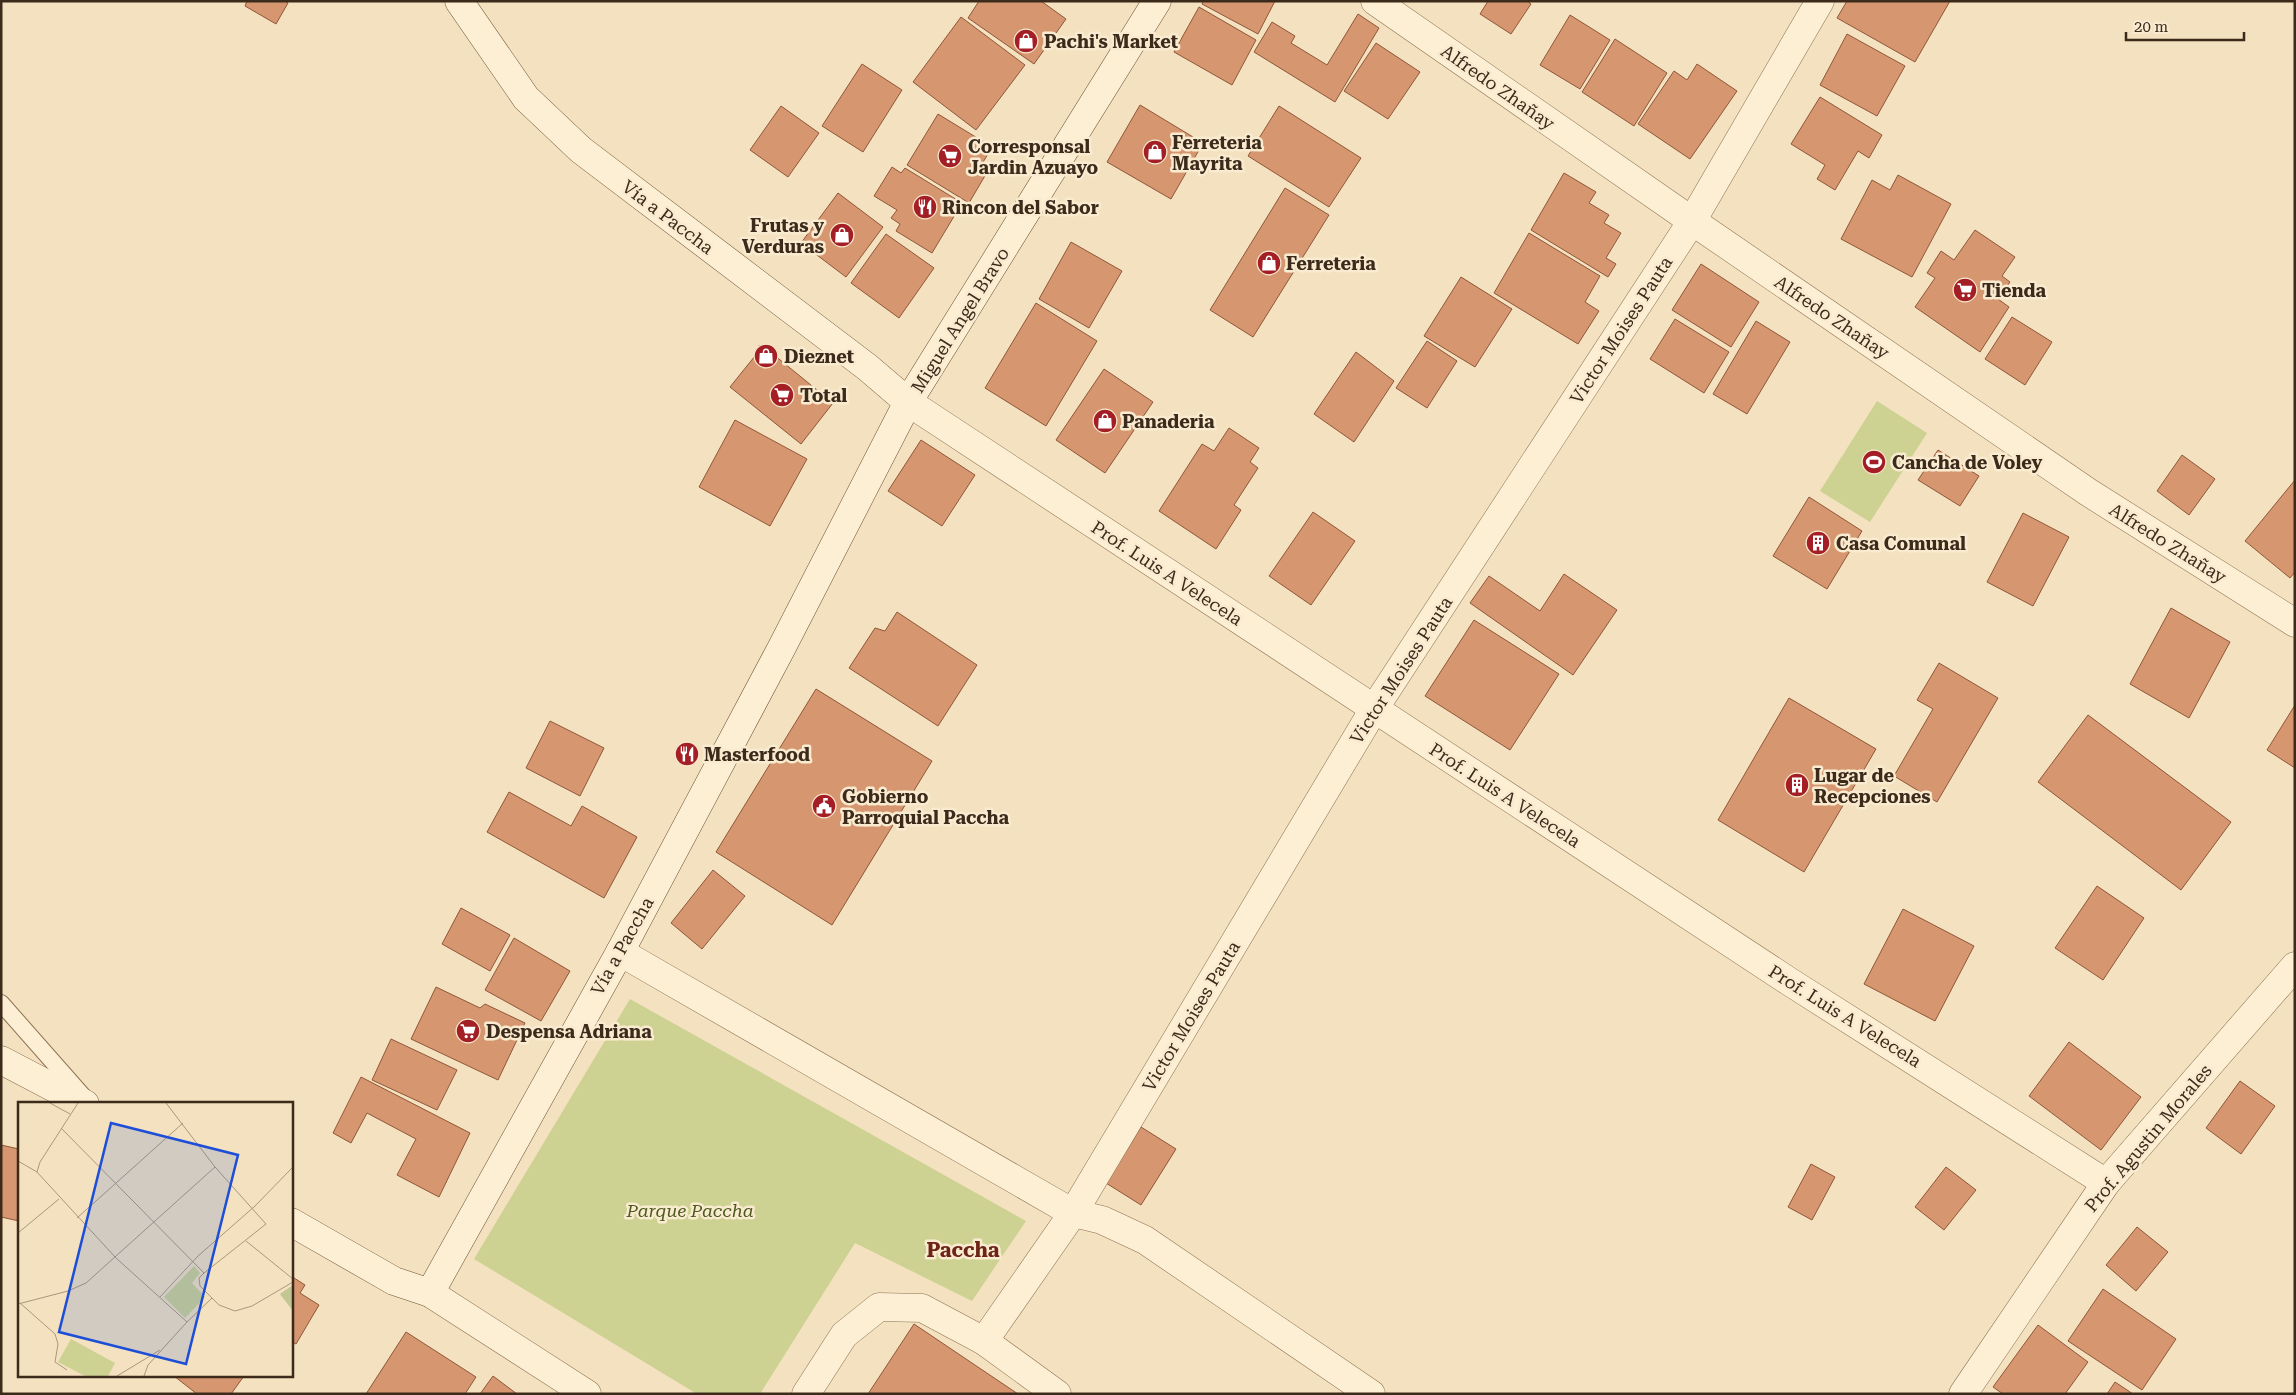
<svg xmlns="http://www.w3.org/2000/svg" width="2296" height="1395" viewBox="0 0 2296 1395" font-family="'Roboto Serif',serif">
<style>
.green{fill:#cdd292}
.building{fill:#d59670;stroke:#905738}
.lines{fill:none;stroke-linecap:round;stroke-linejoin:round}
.lane-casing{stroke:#8e7155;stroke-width:18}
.street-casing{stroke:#8e7155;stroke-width:29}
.secondary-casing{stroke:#705238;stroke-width:29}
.lane{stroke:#fdefd3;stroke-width:16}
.street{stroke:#fdefd3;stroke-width:28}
.secondary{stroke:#fdefd3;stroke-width:28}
.labels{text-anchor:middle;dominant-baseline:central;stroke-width:5;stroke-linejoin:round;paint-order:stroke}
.poi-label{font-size:18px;font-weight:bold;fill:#3c2a1b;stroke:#f9ebd0;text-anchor:start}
.street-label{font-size:18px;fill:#3c2a1b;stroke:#f9ebd0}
.park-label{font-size:18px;font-style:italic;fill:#4e5a1f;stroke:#f9ebd0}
.quarter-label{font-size:20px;font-weight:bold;fill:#6d2416;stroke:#f9ebd0}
.inset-road{fill:none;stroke:#aa987d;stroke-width:1}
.view{fill:#1d4ed8;fill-opacity:0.15;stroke:#1d4ed8;stroke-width:2.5}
.inset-edge{fill:none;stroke:#3c2a1b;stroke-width:2.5}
</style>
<rect width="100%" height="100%" fill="#f3e1bf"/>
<g class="green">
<path d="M1877,401L1927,433L1870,522L1820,491Z"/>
<path d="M630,999L1026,1221L972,1301L855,1243L760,1394H697L474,1259Z"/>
</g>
<g class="building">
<path d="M247,1H285L288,3L276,24L245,6Z"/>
<path d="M979,1H1041L1066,19L1034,64L968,18Z"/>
<path d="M1203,1H1275L1258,34L1202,4Z"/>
<path d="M1488,1H1527L1531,4L1511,34L1480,14Z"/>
<path d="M1847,1H1950L1915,62L1837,18Z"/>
<path d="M1199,7L1256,40L1232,85L1174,52Z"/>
<path d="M1358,14L1379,28L1335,102L1254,52L1272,22L1295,36L1291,43L1327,65Z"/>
<path d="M1570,15L1610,40L1580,89L1540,65Z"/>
<path d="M961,17L1025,65L976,130L913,82Z"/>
<path d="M1847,34L1905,66L1877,116L1820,85Z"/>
<path d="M1615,39L1667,73L1634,126L1582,92Z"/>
<path d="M1376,43L1420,72L1388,119L1344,91Z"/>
<path d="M862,64L902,90L863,152L822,126Z"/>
<path d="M1697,64L1737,91L1690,159L1638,124L1674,71L1687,80Z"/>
<path d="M1820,97L1882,135L1869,158L1858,151L1835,190L1817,179L1825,165L1791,144Z"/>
<path d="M1140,105L1203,143L1171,199L1107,162Z"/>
<path d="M781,106L819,133L788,177L750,150Z"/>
<path d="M1279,106L1361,158L1329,207L1248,156Z"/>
<path d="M938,114L992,147L979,169L986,174L969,203L907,165Z"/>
<path d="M892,167L901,173L905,168L962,203L932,253L896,231L900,224L891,218L897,210L874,196Z"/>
<path d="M1564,173L1596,192L1589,203L1609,215L1604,223L1621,233L1606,258L1616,264L1608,277L1531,230Z"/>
<path d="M1898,175L1951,204L1912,277L1841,239L1872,180L1890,190Z"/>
<path d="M1285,188L1329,215L1253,337L1210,310Z"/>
<path d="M838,193L883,227L846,277L801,243Z"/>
<path d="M1975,230L2015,257L2002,276L2010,282L1998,299L2009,307L1980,352L1915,307L1935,278L1927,273L1941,251L1954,260Z"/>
<path d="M1529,233L1600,276L1585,302L1599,311L1578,344L1494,293Z"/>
<path d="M886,234L934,268L899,318L851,283Z"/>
<path d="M1071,242L1122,271L1089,328L1039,299Z"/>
<path d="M1701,264L1759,302L1731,347L1672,310Z"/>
<path d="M1461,277L1512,309L1475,367L1424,336Z"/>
<path d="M1036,303L1097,341L1046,426L985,388Z"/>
<path d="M2012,317L2052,342L2025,385L1985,359Z"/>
<path d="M1675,319L1729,352L1704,393L1650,359Z"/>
<path d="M1756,321L1790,342L1747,414L1713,394Z"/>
<path d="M1427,341L1457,361L1427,408L1396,388Z"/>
<path d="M763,346L833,403L801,444L730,387Z"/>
<path d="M1356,352L1394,381L1354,442L1314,414Z"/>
<path d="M1104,369L1153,402L1105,473L1056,440Z"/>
<path d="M735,420L807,459L770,526L699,487Z"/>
<path d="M1229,428L1259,448L1250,462L1258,468L1234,505L1241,510L1216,549L1159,511L1202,444L1214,451Z"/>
<path d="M921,440L975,475L942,526L888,491Z"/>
<path d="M1938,450L1979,476L1960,506L1918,480Z"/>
<path d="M2182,455L2215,479L2189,515L2157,491Z"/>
<path d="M2295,480V572L2290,578L2245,541Z"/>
<path d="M1809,497L1862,531L1827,589L1773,556Z"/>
<path d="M1313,512L1355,541L1311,605L1269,576Z"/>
<path d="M2023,513L2069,537L2033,606L1987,582Z"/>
<path d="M1564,574L1617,610L1573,675L1470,603L1489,576L1540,611Z"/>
<path d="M2171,608L2230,642L2189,718L2130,684Z"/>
<path d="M897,612L977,665L938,726L849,668L875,628L885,631Z"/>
<path d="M1474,620L1559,674L1510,750L1425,696Z"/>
<path d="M1939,663L1998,698L1937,802L1894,776L1933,709L1917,700Z"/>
<path d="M816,689L932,761L832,925L716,852Z"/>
<path d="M1789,698L1876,749L1804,872L1718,820Z"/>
<path d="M2295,705V768L2267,750Z"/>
<path d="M2088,715L2231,822L2181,890L2038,782Z"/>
<path d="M550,721L604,748L580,796L526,768Z"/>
<path d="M509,792L571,826L582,806L637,837L604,898L487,832Z"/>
<path d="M713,870L745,896L702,949L671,923Z"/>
<path d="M2097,886L2144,918L2103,980L2055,948Z"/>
<path d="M461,908L510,935L490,971L442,944Z"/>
<path d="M1903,909L1974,946L1935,1021L1864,984Z"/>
<path d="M514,938L570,971L541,1021L485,990Z"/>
<path d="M436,987L480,1008L485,1004L525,1023L498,1080L411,1039Z"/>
<path d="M391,1039L457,1070L437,1110L372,1080Z"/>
<path d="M2069,1042L2141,1097L2101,1150L2029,1096Z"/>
<path d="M361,1077L470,1133L439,1197L397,1175L416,1139L367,1113L351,1143L333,1133Z"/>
<path d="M2240,1081L2275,1106L2241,1154L2206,1128Z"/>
<path d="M1141,1127L1176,1149L1141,1205L1106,1183Z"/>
<path d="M1,1145L19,1149V1221L1,1217Z"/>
<path d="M1811,1164L1835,1177L1812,1220L1788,1207Z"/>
<path d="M1946,1167L1976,1190L1944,1230L1915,1207Z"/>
<path d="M2137,1227L2168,1252L2136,1291L2106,1265Z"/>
<path d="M291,1276L305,1285L300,1293L319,1305L296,1344L291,1341Z"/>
<path d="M2103,1289L2176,1339L2142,1390L2068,1341Z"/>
<path d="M914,1324L1018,1394H868Z"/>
<path d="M2038,1325L2088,1362L2065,1394H2003L1993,1387Z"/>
<path d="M406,1332L476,1377L465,1394H366Z"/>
<path d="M174,1376H244L231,1394H197Z"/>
<path d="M493,1376L517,1394H480Z"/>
<path d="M2115,1382L2133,1394H2107Z"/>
</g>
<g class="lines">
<g class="lane-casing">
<path id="lane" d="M1,1003L83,1096"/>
</g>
<g class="street-casing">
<g id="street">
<path d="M1375,1L1692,221L2088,492L2295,623"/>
<path d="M908,402L1790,982L2106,1183"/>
<path d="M620,952L1073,1213L1102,1220L1145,1240L1371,1394"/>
<path d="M430,1293L587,1394"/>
<path d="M984,1341L1073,1213L1374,709L1692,221L1820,1"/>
<path d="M806,1394L844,1335L879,1307L922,1308L984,1341L1057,1394"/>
<path d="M1963,1394L2106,1183L2295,966"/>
</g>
</g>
<g class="secondary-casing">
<g id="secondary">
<path d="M459,1L526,98L581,150L867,367L908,402"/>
<path d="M1,1060L85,1104"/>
<path d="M291,1222L394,1281L430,1293L620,952L781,649L908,402L1157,1"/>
</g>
</g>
<use href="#lane" class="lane"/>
<use href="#street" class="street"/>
<use href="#secondary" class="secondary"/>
</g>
<defs>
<g id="shop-disc" transform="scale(1.25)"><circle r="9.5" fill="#a41e25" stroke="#f9ebd0"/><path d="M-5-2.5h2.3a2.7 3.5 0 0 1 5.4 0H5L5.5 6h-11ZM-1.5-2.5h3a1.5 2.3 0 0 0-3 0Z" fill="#fff"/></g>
<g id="supermarket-disc" transform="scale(1.25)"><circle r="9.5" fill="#a41e25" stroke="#f9ebd0"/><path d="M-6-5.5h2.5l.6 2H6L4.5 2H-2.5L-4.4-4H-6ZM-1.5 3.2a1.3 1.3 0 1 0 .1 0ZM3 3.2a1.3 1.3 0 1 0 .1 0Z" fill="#fff"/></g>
<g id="restaurant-disc" transform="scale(1.25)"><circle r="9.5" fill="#a41e25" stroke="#f9ebd0"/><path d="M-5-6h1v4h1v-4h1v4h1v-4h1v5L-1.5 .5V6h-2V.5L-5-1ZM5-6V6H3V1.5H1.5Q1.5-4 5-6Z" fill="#fff"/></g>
<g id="stadium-disc" transform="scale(1.25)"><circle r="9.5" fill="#a41e25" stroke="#f9ebd0"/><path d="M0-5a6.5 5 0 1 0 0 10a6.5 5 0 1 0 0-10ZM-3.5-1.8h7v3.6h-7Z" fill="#fff"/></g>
<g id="building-disc" transform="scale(1.25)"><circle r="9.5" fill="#a41e25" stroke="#f9ebd0"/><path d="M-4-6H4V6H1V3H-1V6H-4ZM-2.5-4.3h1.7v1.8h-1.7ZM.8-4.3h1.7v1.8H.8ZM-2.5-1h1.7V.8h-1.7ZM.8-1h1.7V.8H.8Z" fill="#fff"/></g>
<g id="civic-disc" transform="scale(1.25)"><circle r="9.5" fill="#a41e25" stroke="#f9ebd0"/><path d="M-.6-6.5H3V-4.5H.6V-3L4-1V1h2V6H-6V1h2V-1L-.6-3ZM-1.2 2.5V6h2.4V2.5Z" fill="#fff"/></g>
</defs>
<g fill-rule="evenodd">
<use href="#shop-disc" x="1026" y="41"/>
<use href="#shop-disc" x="1155" y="152"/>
<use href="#supermarket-disc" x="950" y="156"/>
<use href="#restaurant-disc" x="925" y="207"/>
<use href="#shop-disc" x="842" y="235"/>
<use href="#shop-disc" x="1269" y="263"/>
<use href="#supermarket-disc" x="1965" y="290"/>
<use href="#shop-disc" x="766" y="356"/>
<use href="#supermarket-disc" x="782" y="395"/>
<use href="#shop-disc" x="1105" y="421"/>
<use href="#stadium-disc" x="1874" y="462"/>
<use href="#building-disc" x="1818" y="543"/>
<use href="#restaurant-disc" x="687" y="754"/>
<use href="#building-disc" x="1797" y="785"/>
<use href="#civic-disc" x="824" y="806"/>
<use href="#supermarket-disc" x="468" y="1031"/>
</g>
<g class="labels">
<g class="poi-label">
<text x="1044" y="41">Pachi's Market</text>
<text x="1172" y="142">Ferreteria<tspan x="1172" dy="21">Mayrita</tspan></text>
<text x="968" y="146">Corresponsal<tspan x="968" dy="21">Jardin Azuayo</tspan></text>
<text x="942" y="207">Rincon del Sabor</text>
<text x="824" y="225" text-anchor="end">Frutas y<tspan x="824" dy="21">Verduras</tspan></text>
<text x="1286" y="263">Ferreteria</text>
<text x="1982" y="290">Tienda</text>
<text x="784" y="356">Dieznet</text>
<text x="800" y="395">Total</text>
<text x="1122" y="421">Panaderia</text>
<text x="1892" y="462">Cancha de Voley</text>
<text x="1836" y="543">Casa Comunal</text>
<text x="704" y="754">Masterfood</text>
<text x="1814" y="775">Lugar de<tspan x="1814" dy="21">Recepciones</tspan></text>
<text x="842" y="796">Gobierno<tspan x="842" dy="21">Parroquial Paccha</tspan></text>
<text x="486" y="1031">Despensa Adriana</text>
</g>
<g class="street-label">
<text transform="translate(1498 87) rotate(35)">Alfredo Zhañay</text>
<text transform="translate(668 217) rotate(37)">Vía a Paccha</text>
<text transform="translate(1832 317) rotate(34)">Alfredo Zhañay</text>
<text transform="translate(960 320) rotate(-58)">Miguel Angel Bravo</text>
<text transform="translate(1621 330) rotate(-57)">Victor Moises Pauta</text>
<text transform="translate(2168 543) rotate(32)">Alfredo Zhañay</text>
<text transform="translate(1167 573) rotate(33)">Prof. Luis A Velecela</text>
<text transform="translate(1401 670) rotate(-57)">Victor Moises Pauta</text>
<text transform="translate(1505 795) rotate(33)">Prof. Luis A Velecela</text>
<text transform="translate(622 946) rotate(-61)">Vía a Paccha</text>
<text transform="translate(1191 1016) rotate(-59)">Victor Moises Pauta</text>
<text transform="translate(1845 1016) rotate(32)">Prof. Luis A Velecela</text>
<text transform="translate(2148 1138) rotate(-50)">Prof. Agustin Morales</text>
</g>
<g class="park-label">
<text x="690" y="1210">Parque Paccha</text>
</g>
<g class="quarter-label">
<text x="963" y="1250">Paccha</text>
</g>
</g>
<g transform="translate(18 1102)">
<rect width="275" height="275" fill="#f3e1bf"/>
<path d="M176,164L182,171L174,181L187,195L167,216L146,195ZM53,237L97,261L90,274H67L40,260Z" fill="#cdd292"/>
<path d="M275,183V209L262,192Z" fill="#c2c692"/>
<path class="inset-road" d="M32,1L52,12M60,1L22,60L19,70L98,156L169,220L130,263L126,274M148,1L197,65L248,122L186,171L181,176L182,184L201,203L217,209L234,204L275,180M43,26L186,171M0,59L19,70M59,116L165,21M0,131L41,97M228,139L275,177M142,195L180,154L237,104L275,65M2,201L37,232L40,242L37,260L49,268M0,202L50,189L68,181L197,65M169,220L194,196M99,274L142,248"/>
<path class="view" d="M93,21L220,53L168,262L41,230Z"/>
<rect width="275" height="275" class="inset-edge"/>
</g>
<rect width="2296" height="1395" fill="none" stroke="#3c2a1b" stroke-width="5"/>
<path d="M2126 32v8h118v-8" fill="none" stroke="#3c2a1b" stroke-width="2.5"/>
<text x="2134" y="32" font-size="15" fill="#3c2a1b" stroke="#f9ebd0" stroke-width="4" paint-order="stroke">20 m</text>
</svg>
